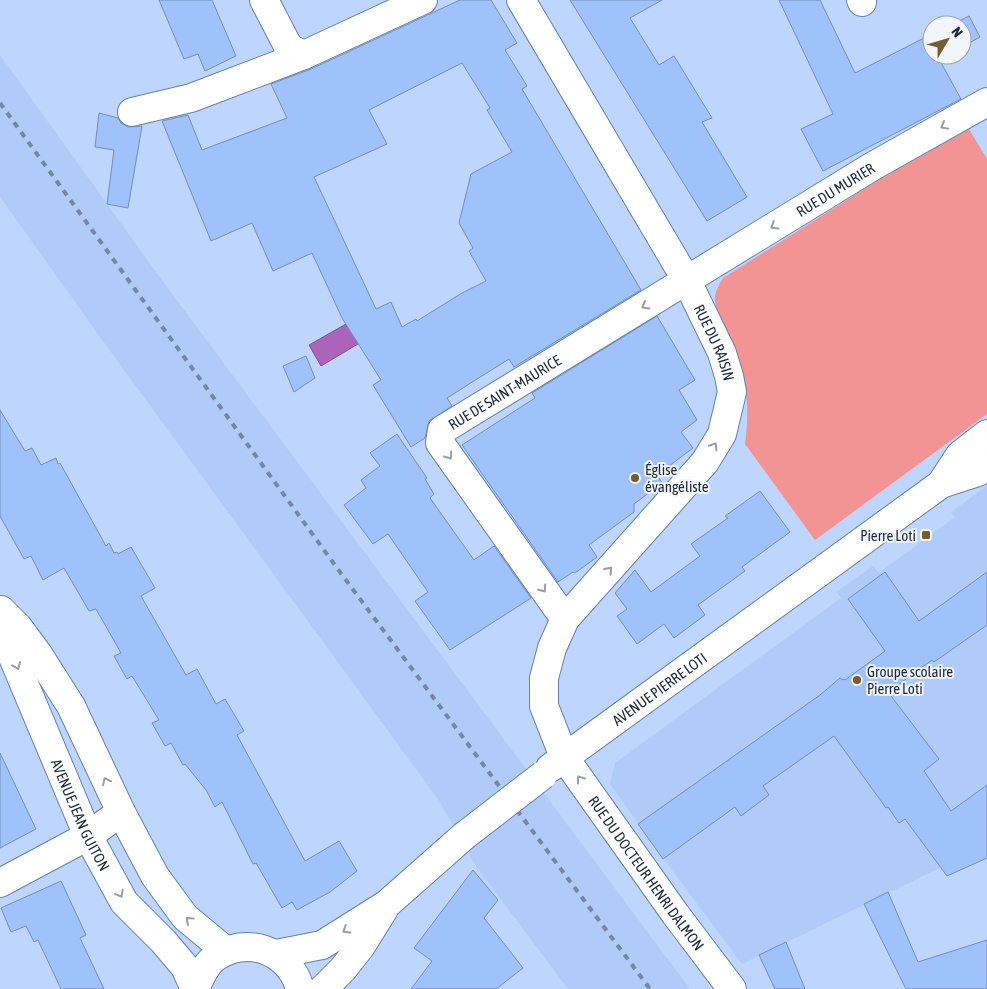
<svg xmlns="http://www.w3.org/2000/svg" width="987" height="989" viewBox="0 0 987 989" font-family="'Asap Condensed',sans-serif">
<style>
.built{fill:#b0cbf8}
.green{fill:#f39494}
.water{fill:#ac64bb;stroke:#815294}
.building{fill:#9fc2fa;stroke:#728dbb;fill-rule:evenodd}
.lines{fill:none;stroke-linecap:round;stroke-linejoin:round}
.minor-casing{stroke:#6580ad;stroke-width:30}
.major-casing{stroke:#6580ad;stroke-width:30}
.minor{stroke:#fff;stroke-width:28}
.major{stroke:#fff;stroke-width:28}
.rail{stroke:#7587a4;stroke-width:4;stroke-dasharray:6 6;stroke-linecap:butt}
.minor-bridge-casing{stroke:#6580ad;stroke-width:30;stroke-linecap:butt}
.minor-bridge{stroke:#fff;stroke-width:28}
.oneway{stroke:#999ea6}
.poi-dot{fill:#765c2e;stroke:#f2f6fb;stroke-width:2}
.labels{text-anchor:middle;dominant-baseline:central;stroke-width:4;stroke-linejoin:round;paint-order:stroke}
.street-label{font-size:15px;fill:#1c2739;stroke:#f2f6fb}
.poi-label{font-size:15px;fill:#1c2739;stroke:#f2f6fb;text-anchor:start}
</style>
<rect width="100%" height="100%" fill="#bed6fd"/>
<g class="built">
<path d="M0,55L161,279L690,989H568L476,866L440,802L100,337L0,197Z"/>
<path d="M987,486V845L742,964L663,858L610,784L615,763L841,598L836,592L873,566L879,573L955,517L951,512Z"/>
</g>
<path class="green" d="M969,129L987,159V414L815,540L745,444C748,420 749,398 742,375C737,358 713,310 715,296C716,290 720,283 723,278L877,181Z"/>
<path class="water" d="M346,324L347,327L350,326L358,344L321,366L309,345Z"/>
<g class="building">
<path d="M159,0H212L236,56L205,71L198,54L184,59Z"/>
<path d="M460,0H491L517,43L505,50L527,86L522,89L641,290L514,367L509,359L447,398L452,406L429,421L425,438L411,447L373,385L381,380L342,318L312,253L273,271L252,223L211,241L162,121L188,115L202,150L287,118L271,84L311,69ZM462,63L490,108L487,110L512,152L471,174L459,223L473,248L469,251L486,281L462,293L417,321L416,319L402,327L391,302L376,309L314,177L387,144L369,110Z"/>
<path d="M570,0H662L630,18L659,65L674,56L712,118L702,122L747,197L707,221Z"/>
<path d="M779,0H820L855,73L932,34V55H946L939,59L961,99L823,171L801,129L833,114Z"/>
<path d="M969,16L980,37L962,47V25H951Z"/>
<path d="M99,113L118,118L121,123L128,127L142,126L128,208L107,204L114,150L95,147Z"/>
<path d="M657,316L695,380L679,390L697,420L681,432L693,448L657,475L662,483L634,504V512L589,545L597,557L575,573L573,572L558,582L462,445L535,398L532,393Z"/>
<path d="M306,356L315,378L294,392L283,366Z"/>
<path d="M0,410L25,451L32,448L41,465L56,458L58,464L60,463L106,546L109,543L114,553L117,552L118,554L131,547L155,588L141,596L186,675L197,669L216,704L225,699L244,731L237,735L305,861L339,841L357,871L330,892L297,910L292,902L282,908L256,863L253,864L222,802L215,807L206,790L185,764L183,765L171,743L165,746L152,723L159,720L132,676L127,679L114,656L121,653L96,609L89,611L64,568L43,580L31,556L24,559L0,516Z"/>
<path d="M397,434L427,478L425,479L434,494L430,498L474,560L494,546L531,598L450,650L415,601L428,592L388,534L373,544L344,505L366,488L361,480L380,466L370,453Z"/>
<path d="M760,491L790,532L742,567L745,571L698,605L705,615L674,638L664,624L637,644L617,616L627,609L615,593L635,570L651,592L700,556L691,544L728,518L725,516Z"/>
<path d="M885,572L919,621L987,572V625L934,662L932,660L888,692L939,759L924,771L951,811L987,785V858L947,876L905,819L899,823L888,807L886,808L834,736L763,786L769,795L741,816L735,807L663,859L638,824L820,695L840,678L843,680L844,679L845,680L885,651L848,599Z"/>
<path d="M0,753L36,829L0,848Z"/>
<path d="M473,870L498,900L484,918L523,968L496,989H411L432,961L414,948Z"/>
<path d="M61,881L86,935L80,938L104,989H61L38,940L34,942L26,926L11,932L1,908Z"/>
<path d="M888,892L918,962L987,940V989H906L864,904Z"/>
<path d="M786,942L805,989H775L759,955Z"/>
</g>
<g class="lines">
<g class="minor-casing">
<g id="minor">
<path d="M264,0L289,48L304,55L423,0"/>
<path id="s1" d="M521,0L687,281L722,353L729,376L732,392L722,434L705,462L565,619L552,648L544,678V706L564,757L676,915L732,989"/>
<path d="M861,0L862,2"/>
<path d="M132,112L191,98L304,55"/>
<path d="M941,484L960,455L987,434"/>
<path id="s2" d="M565,619L440,443L442,430L873,166L987,102"/>
<path id="s3" d="M550,768L941,484L978,472L987,466"/>
<path d="M0,883L88,836L121,812"/>
<path d="M276,954L322,945L387,904L464,836"/>
<path d="M323,989L343,969L361,946L384,909"/>
</g>
</g>
<g class="major-casing">
<g id="major">
<path d="M1,610L18,627L38,654L71,706L121,812L155,876L185,917L226,951"/>
<path id="s4" d="M0,621L7,643L88,836L124,902L163,941L185,967L195,989"/>
<path d="M195,989C200,978 204,967 213,959C245,934 290,950 300,989"/>
</g>
</g>
<use href="#minor" class="minor"/>
<use href="#major" class="major"/>
<path class="rail" d="M0,103L337,568L650,989"/>
<g class="minor-bridge-casing">
<path id="minor-bridge" d="M464,836L543,775"/>
</g>
<use href="#minor-bridge" class="minor-bridge"/>
</g>
<defs><path id="oneway-chevron" d="M-2-3.5L2.5 0L-2 3.5" fill="none" stroke-width="1.6" stroke-linecap="round" stroke-linejoin="round" transform="scale(1.25)"/></defs>
<g class="oneway">
<use href="#oneway-chevron" transform="translate(944 126) rotate(151)"/>
<use href="#oneway-chevron" transform="translate(774 226) rotate(148)"/>
<use href="#oneway-chevron" transform="translate(645 306) rotate(149)"/>
<use href="#oneway-chevron" transform="translate(714 446) rotate(-58)"/>
<use href="#oneway-chevron" transform="translate(449 456) rotate(55)"/>
<use href="#oneway-chevron" transform="translate(609 570) rotate(-48)"/>
<use href="#oneway-chevron" transform="translate(543 589) rotate(55)"/>
<use href="#oneway-chevron" transform="translate(17 666) rotate(67)"/>
<use href="#oneway-chevron" transform="translate(580 779) rotate(-126)"/>
<use href="#oneway-chevron" transform="translate(106 781) rotate(-115)"/>
<use href="#oneway-chevron" transform="translate(120 894) rotate(61)"/>
<use href="#oneway-chevron" transform="translate(189 920) rotate(-138)"/>
<use href="#oneway-chevron" transform="translate(346 930) rotate(148)"/>
</g>
<g class="poi-dot">
<circle cx="635" cy="478" r="5"/>
<rect x="921" y="530" width="10" height="10" rx="2.5"/>
<circle cx="857" cy="680" r="5"/>
</g>
<g class="labels">
<g class="street-label">
<text stroke="none"><textPath href="#s2" startOffset="690">RUE DU MURIER</textPath></text>
<text stroke="none"><textPath href="#s1" startOffset="394">RUE DU RAISIN</textPath></text>
<text stroke="none"><textPath href="#s2" startOffset="302">RUE DE SAINT-MAURICE</textPath></text>
<text stroke="none"><textPath href="#s3" startOffset="135">AVENUE PIERRE LOTI</textPath></text>
<text stroke="none"><textPath href="#s4" startOffset="210">AVENUE JEAN GUITON</textPath></text>
<text stroke="none"><textPath href="#s1" startOffset="1021">RUE DU DOCTEUR HENRI DALMON</textPath></text>
</g>
<g class="poi-label">
<text x="645" y="469">Église<tspan x="645" dy="17">évangéliste</tspan></text>
<text x="916" y="535" text-anchor="end">Pierre Loti</text>
<text x="867" y="671">Groupe scolaire<tspan x="867" dy="17">Pierre Loti</tspan></text>
</g>
</g>
<g transform="translate(947 40) rotate(52)"><circle r="24" fill="#f2f6fb" stroke="#9ca3ad"/>
<path d="M0-4L9 19L0 12L-9 19Z" fill="#765c2e"/>
<text y="-8" font-size="14" font-weight="bold" text-anchor="middle" fill="#1c2739">N</text>
</g>
</svg>
